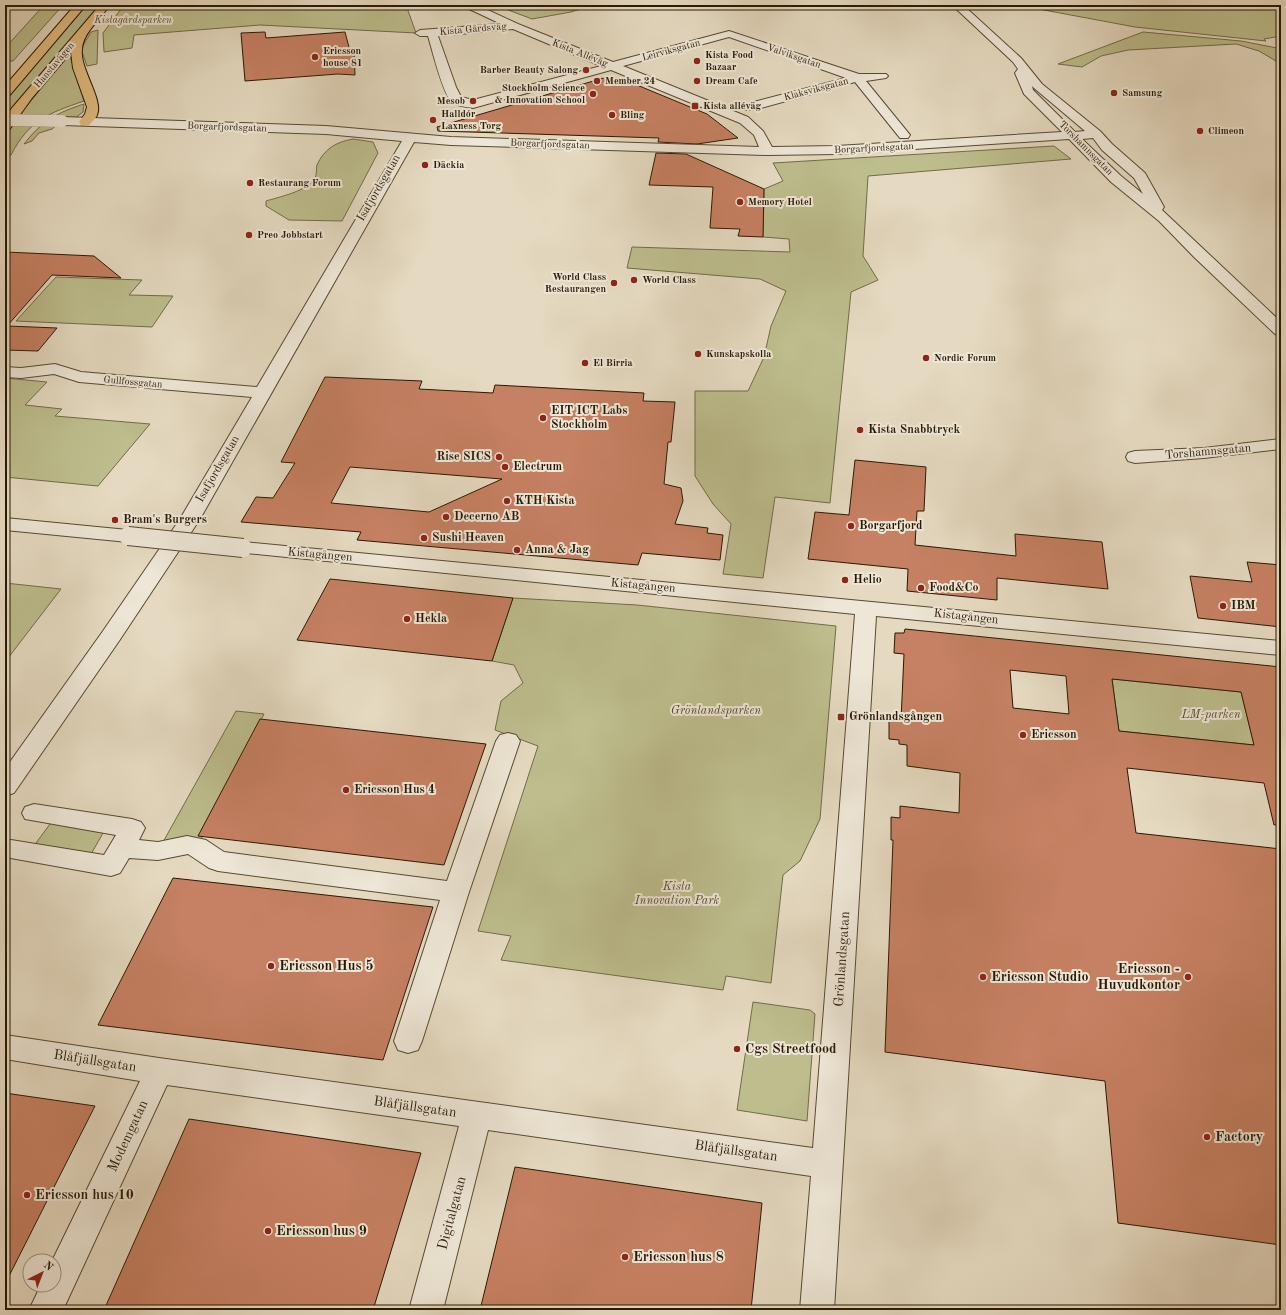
<svg xmlns="http://www.w3.org/2000/svg" width="1286" height="1315" viewBox="0 0 1286 1315" font-family="'Old Standard TT',serif">
<style>
.green{fill:#bdbd8d;stroke:#736b48}
.building{fill:#c68063;stroke:#291904;fill-rule:evenodd}
.lines{fill:none;stroke-linecap:round;stroke-linejoin:round}
.minor-casing{stroke:#584933;stroke-width:2}
.major-casing{stroke:#291904;stroke-width:2}
.minor{fill:#eee7d7;fill-rule:evenodd}
.major{fill:#e2bd80;fill-rule:evenodd}
.minor-bridge-far1-casing{stroke:#584933;stroke-width:12;stroke-linecap:butt}
.minor-bridge-casing{stroke:#584933;stroke-width:20;stroke-linecap:butt}
.minor-bridge-far1{stroke:#eee7d7;stroke-width:12}
.minor-bridge{stroke:#eee7d7;stroke-width:18}
.poi-dot{fill:#8f2418;stroke:#eee7d7;stroke-width:1.5}
.labels{text-anchor:middle;dominant-baseline:central;stroke-width:4;stroke-linejoin:round;paint-order:stroke}
.far-park-label{font-size:10px;font-style:italic;fill:#554a2d;stroke:#eee7d7}
.far-street-label{font-size:10px;fill:#291904;stroke:#eee7d7}
.far-poi-label{font-size:10px;font-weight:bold;fill:#291904;stroke:#eee7d7;text-anchor:start}
.street-label{font-size:12px;fill:#291904;stroke:#eee7d7}
.poi-label{font-size:12px;font-weight:bold;fill:#291904;stroke:#eee7d7;text-anchor:start}
.park-label{font-size:12px;font-style:italic;fill:#554a2d;stroke:#eee7d7}
.near-street-label{font-size:14px;fill:#291904;stroke:#eee7d7}
.near-poi-label{font-size:14px;font-weight:bold;fill:#291904;stroke:#eee7d7;text-anchor:start}
</style>
<rect width="100%" height="100%" fill="#e5dac1"/>
<filter id="stains"><feTurbulence type="fractalNoise" baseFrequency=".005" numOctaves="4"/><feColorMatrix values="0 0 0 0 .2 0 0 0 0 .09 0 0 0 0 .02 0 0 0 .5 -.17"/></filter>
<radialGradient id="worn" r=".72"><stop offset=".6" stop-color="#630" stop-opacity="0"/><stop offset="1" stop-color="#630" stop-opacity=".3"/></radialGradient>
<g class="green">
<path d="M44,5H63L13,61H5V48Z"/>
<path d="M87,5H99L8,115H5L6,99Z"/>
<path d="M124,5H406L416,33L260,25L134,35L132,48L104,52L103,33Z"/>
<path d="M495,5H593L571,12L532,19Z"/>
<path d="M1017,5H1281V36L1264,39L1266,41L1135,27Z"/>
<path d="M98,30L97,64L87,66L81,49L91,32Z"/>
<path d="M1143,32L1241,41L1277,48L1281,51V64L1259,51L1236,44L1128,50L1101,56L1082,67L1058,64Z"/>
<path d="M69,53L84,101C49,113 29,120 11,155L5,156L7,131Z"/>
<path d="M84,104L83,112L75,118L66,117L52,129L39,133L32,141L24,144C42,121 56,113 84,104Z"/>
<path d="M353,139L373,142L378,153L342,221L289,220L266,206V201C279,197 308,191 315,178C317,174 316,169 317,165C324,149 336,142 353,139Z"/>
<path d="M1054,146L1071,159L868,176L863,256L878,280L851,292L830,503L775,497L763,578L723,574L731,524L713,504L695,476V391H748L764,357L771,326L786,291L760,279L627,268L632,247L790,252L789,239L763,237L764,189L783,181L773,163Z"/>
<path d="M56,277L142,280L129,295L173,296L152,327L16,321Z"/>
<path d="M5,378L47,382L25,405L62,409L55,416L150,424L98,486L5,477Z"/>
<path d="M5,583L61,589L5,662Z"/>
<path d="M513,598L637,605L836,626L820,819L800,861L783,875L771,983L726,976L723,990L501,960L511,936L478,931L538,746L495,730L501,701L523,683L514,665L492,661Z"/>
<path d="M1112,679L1241,692L1254,745L1119,731Z"/>
<path d="M236,711L264,714L197,847L158,851Z"/>
<path d="M53,820L107,826L90,856L33,847Z"/>
<path d="M753,1002L810,1010L815,1014L807,1121L737,1110Z"/>
</g>
<g class="building">
<path d="M265,32L266,38L345,32L350,51H354L355,75L338,74L245,81L241,33Z"/>
<path d="M607,77L620,78L707,114L738,138L697,144L658,142L659,138L438,131L437,127Z"/>
<path d="M656,153L686,154L764,189L763,237L738,236L740,229L710,228L713,187L649,185Z"/>
<path d="M5,252L94,256L121,278L52,275L7,326L57,328L38,351L5,350Z"/>
<path d="M325,377L422,381L419,389L493,393L495,385L644,393L643,401L675,402L671,442H668L664,484L681,488L683,501L675,524L708,528L707,533L723,535L720,560L642,553L638,565L357,540L361,532L241,522L256,497L273,498L295,463L281,462ZM350,467L502,479L429,512L331,503Z"/>
<path d="M855,460L926,467L924,511H917L915,545L1016,556L1015,534L1102,542L1108,589L997,578V600L907,591L908,569L808,559L815,512L849,515Z"/>
<path d="M1247,562L1281,565V627L1198,618L1190,576L1252,582Z"/>
<path d="M330,579L513,598L492,661L297,640Z"/>
<path d="M905,629L1281,667V824L1274,825L1264,783L1127,768L1136,833L1281,849V1245L1118,1223L1105,1081L885,1052L893,840H891V817L900,818V806L959,813L960,773L907,766V745L899,744V740L889,739V718L901,720L904,654L894,653L895,633H904ZM1010,670L1066,676L1069,714L1013,708ZM1112,679L1241,692L1254,745L1119,731Z"/>
<path d="M260,719L486,744L444,865L198,836Z"/>
<path d="M173,878L433,907L383,1060L98,1025Z"/>
<path d="M5,1093L95,1106L5,1284Z"/>
<path d="M189,1119L421,1153L373,1310H104Z"/>
<path d="M515,1167L762,1203L751,1310H480Z"/>
</g>
<g class="lines">
<g class="minor-casing">
<g id="minor">
<path d="M464,5H477L518,24L613,62L729,31L859,74H886L888,76L886,78L866,81L910,135L908,138H900L855,82L754,110H746L744,107L746,104L846,78L729,37L623,66L748,117L763,131L772,147L837,146L1062,132L1024,94L1015,73L1018,69L1013,62L952,5H963L1021,58L1042,84L1100,131L1112,144L1145,173L1164,207L1162,210L1281,322V336L1275,334L1194,257L1159,221L1111,182L1069,139L837,154L767,155L451,145L414,142L200,519L119,641L14,793L5,796V769L103,631L180,519L252,397L79,382L54,374L21,378L5,377V367L21,368L55,364L81,372L257,387L402,141L326,134L62,125L58,124L56,121L58,118L62,117L326,126L451,137L759,147L754,135L740,123L611,70L473,108C466,107 457,106 452,102C443,95 432,49 428,36H420L415,33L420,30L501,24L465,7ZM513,29L601,66L473,100L461,97L456,87L438,36ZM1032,86L1034,88L1085,131L1075,132L1033,90ZM1093,138L1102,150L1134,178L1143,194L1121,176L1082,139Z"/>
<path d="M1281,439V449L1204,458L1135,463L1128,461L1126,457L1128,453L1135,451L1204,448Z"/>
<path d="M5,518L128,530L135,532L138,536L135,540L128,542L5,530Z"/>
<path d="M243,542L1281,641V655L876,616L834,1310H800L811,1176L488,1130L443,1310H409L459,1126L167,1085L63,1310H29L41,1285H54V1261H52L140,1081L5,1059V1035L159,1058L813,1148L855,614L236,552L233,548L236,544Z"/>
<path d="M508,733L516,735L520,741L469,892L422,1041L418,1050L408,1053L398,1050L394,1041L440,900L218,871L209,868L188,854L158,860L129,858L120,873L111,876L5,857V841L11,840L104,855L116,835L25,819L22,813L25,807L34,804L132,819L141,822L145,828L139,840L158,842L187,836L206,840L224,852L447,881L496,741L500,735Z"/>
</g>
</g>
<g class="major-casing">
<g id="major">
<path d="M75,5H86L9,96L5,97V86Z"/>
<path d="M100,5H110C101,18 83,33 82,49C79,68 104,100 97,115C96,118 92,122 89,125H81L79,122L85,114L87,107L73,68L71,52L32,98L9,130L5,131V118L12,108Z"/>
</g>
</g>
<use href="#minor" class="minor"/>
<use href="#major" class="major"/>
<g class="minor-bridge-far1-casing">
<path id="minor-bridge-far1" d="M5,120L62,121"/>
</g>
<g class="minor-bridge-casing">
<path id="minor-bridge" d="M128,536L243,548"/>
</g>
<use href="#minor-bridge-far1" class="minor-bridge-far1"/>
<use href="#minor-bridge" class="minor-bridge"/>
</g>
<g class="poi-dot">
<circle cx="315" cy="57" r="4"/>
<circle cx="697" cy="61" r="4"/>
<circle cx="586" cy="70" r="4"/>
<circle cx="597" cy="81" r="4"/>
<circle cx="697" cy="81" r="4"/>
<circle cx="1114" cy="93" r="4"/>
<circle cx="593" cy="94" r="4"/>
<circle cx="473" cy="101" r="4"/>
<rect x="691" y="102" width="8" height="8" rx="2"/>
<circle cx="612" cy="115" r="4"/>
<circle cx="433" cy="120" r="4"/>
<circle cx="1200" cy="131" r="4"/>
<circle cx="425" cy="165" r="4"/>
<circle cx="250" cy="183" r="4"/>
<circle cx="740" cy="202" r="4"/>
<circle cx="249" cy="235" r="4"/>
<circle cx="634" cy="280" r="4"/>
<circle cx="614" cy="283" r="4"/>
<circle cx="698" cy="354" r="4"/>
<circle cx="926" cy="358" r="4"/>
<circle cx="585" cy="363" r="4"/>
<circle cx="543" cy="418" r="4"/>
<circle cx="860" cy="430" r="4"/>
<circle cx="499" cy="457" r="4"/>
<circle cx="505" cy="467" r="4"/>
<circle cx="507" cy="501" r="4"/>
<circle cx="446" cy="517" r="4"/>
<circle cx="115" cy="520" r="4"/>
<circle cx="851" cy="526" r="4"/>
<circle cx="424" cy="538" r="4"/>
<circle cx="517" cy="550" r="4"/>
<circle cx="845" cy="580" r="4"/>
<circle cx="921" cy="588" r="4"/>
<circle cx="1223" cy="606" r="4"/>
<circle cx="407" cy="619" r="4"/>
<rect x="837" y="713" width="8" height="8" rx="2"/>
<circle cx="1023" cy="735" r="4"/>
<circle cx="346" cy="790" r="4"/>
<circle cx="271" cy="966" r="4"/>
<circle cx="983" cy="977" r="4"/>
<circle cx="1188" cy="977" r="4"/>
<circle cx="737" cy="1049" r="4"/>
<circle cx="1207" cy="1137" r="4"/>
<circle cx="27" cy="1195" r="4"/>
<circle cx="268" cy="1231" r="4"/>
<circle cx="625" cy="1257" r="4"/>
</g>
<g class="labels">
<g class="far-park-label">
<text x="133" y="20">Kistagårdsparken</text>
</g>
<g class="far-street-label">
<text transform="translate(473 29) rotate(-5)">Kista Gårdsväg</text>
<text transform="translate(671 50) rotate(-15)">Leirviksgatan</text>
<text transform="translate(580 53) rotate(22)">Kista Alléväg</text>
<text transform="translate(794 56) rotate(19)">Valviksgatan</text>
<text transform="translate(54 65) rotate(-50)">Hanstavägen</text>
<text transform="translate(816 89) rotate(-15)">Klaksviksgatan</text>
<text transform="translate(227 127) rotate(2)">Borgarfjordsgatan</text>
<text transform="translate(550 144) rotate(2)">Borgarfjordsgatan</text>
<text transform="translate(874 148) rotate(-3)">Borgarfjordsgatan</text>
<text transform="translate(1086 148) rotate(45)">Torshamnsgatan</text>
<text transform="translate(133 382) rotate(5)">Gullfossgatan</text>
</g>
<g class="far-poi-label">
<text x="323" y="51">Ericsson<tspan x="323" dy="12">house 81</tspan></text>
<text x="705" y="55">Kista Food<tspan x="705" dy="12">Bazaar</tspan></text>
<text x="578" y="70" text-anchor="end">Barber Beauty Salong</text>
<text x="605" y="81">Member 24</text>
<text x="705" y="81">Dream Cafe</text>
<text x="585" y="88" text-anchor="end">Stockholm Science<tspan x="585" dy="12">&amp; Innovation School</tspan></text>
<text x="1122" y="93">Samsung</text>
<text x="465" y="101" text-anchor="end">Mesob</text>
<text x="703" y="106">Kista alléväg</text>
<text x="441" y="114">Halldór<tspan x="441" dy="12">Laxness Torg</tspan></text>
<text x="620" y="115">Bling</text>
<text x="1208" y="131">Climeon</text>
<text x="433" y="165">Däckia</text>
<text x="258" y="183">Restaurang Forum</text>
<text x="748" y="202">Memory Hotel</text>
<text x="257" y="235">Preo Jobbstart</text>
<text x="606" y="277" text-anchor="end">World Class<tspan x="606" dy="12">Restaurangen</tspan></text>
<text x="642" y="280">World Class</text>
<text x="706" y="354">Kunskapskolla</text>
<text x="934" y="358">Nordic Forum</text>
<text x="593" y="363">El Birria</text>
</g>
<g class="street-label">
<text transform="translate(379 188) rotate(-60)">Isafjordsgatan</text>
<text transform="translate(1208 452) rotate(-5)">Torshamnsgatan</text>
<text transform="translate(218 469) rotate(-60)">Isafjordsgatan</text>
<text transform="translate(320 555) rotate(5)">Kistagången</text>
<text transform="translate(643 586) rotate(5)">Kistagången</text>
<text transform="translate(966 617) rotate(6)">Kistagången</text>
</g>
<g class="poi-label">
<text x="551" y="411">EIT ICT Labs<tspan x="551" dy="14">Stockholm</tspan></text>
<text x="868" y="430">Kista Snabbtryck</text>
<text x="491" y="457" text-anchor="end">Rise SICS</text>
<text x="513" y="467">Electrum</text>
<text x="515" y="501">KTH Kista</text>
<text x="454" y="517">Decerno AB</text>
<text x="123" y="520">Bram's Burgers</text>
<text x="859" y="526">Borgarfjord</text>
<text x="432" y="538">Sushi Heaven</text>
<text x="525" y="550">Anna &amp; Jag</text>
<text x="853" y="580">Helio</text>
<text x="929" y="588">Food&amp;Co</text>
<text x="1231" y="606">IBM</text>
<text x="415" y="619">Hekla</text>
<text x="849" y="717">Grönlandsgången</text>
<text x="1031" y="735">Ericsson</text>
<text x="354" y="790">Ericsson Hus 4</text>
</g>
<g class="park-label">
<text x="716" y="711">Grönlandsparken</text>
<text x="1211" y="715">LM-parken</text>
<text x="677" y="887">Kista<tspan x="677" dy="14">Innovation Park</tspan></text>
</g>
<g class="near-street-label">
<text transform="translate(842 959) rotate(-86)">Grönlandsgatan</text>
<text transform="translate(95 1061) rotate(9)">Blåfjällsgatan</text>
<text transform="translate(415 1107) rotate(8)">Blåfjällsgatan</text>
<text transform="translate(128 1136) rotate(-65)">Modemgatan</text>
<text transform="translate(736 1151) rotate(8)">Blåfjällsgatan</text>
<text transform="translate(452 1213) rotate(-75)">Digitalgatan</text>
</g>
<g class="near-poi-label">
<text x="279" y="966">Ericsson Hus 5</text>
<text x="1180" y="969" text-anchor="end">Ericsson -<tspan x="1180" dy="16">Huvudkontor</tspan></text>
<text x="991" y="977">Ericsson Studio</text>
<text x="745" y="1049">Cgs Streetfood</text>
<text x="1215" y="1137">Factory</text>
<text x="35" y="1195">Ericsson hus 10</text>
<text x="276" y="1231">Ericsson hus 9</text>
<text x="633" y="1257">Ericsson hus 8</text>
</g>
</g>
<rect width="1286" height="1315" fill="none" stroke="#e5dac1" stroke-width="20"/>
<rect x="6" y="6" width="1274" height="1303" fill="none" stroke="#291904" stroke-width="2"/>
<rect x="10" y="10" width="1266" height="1295" fill="none" stroke="#291904"/>
<g transform="translate(42 1273) rotate(42)"><circle r="19" fill="#eee7d7" stroke="#9f9583"/>
<path d="M0-3L7 15L0 10L-7 15Z" fill="#8f2418"/>
<text y="-6" font-size="11" font-weight="bold" text-anchor="middle" fill="#291904">N</text>
</g>
<rect width="100%" height="100%" filter="url(#stains)"/>
<rect width="100%" height="100%" fill="url(#worn)"/>
</svg>
